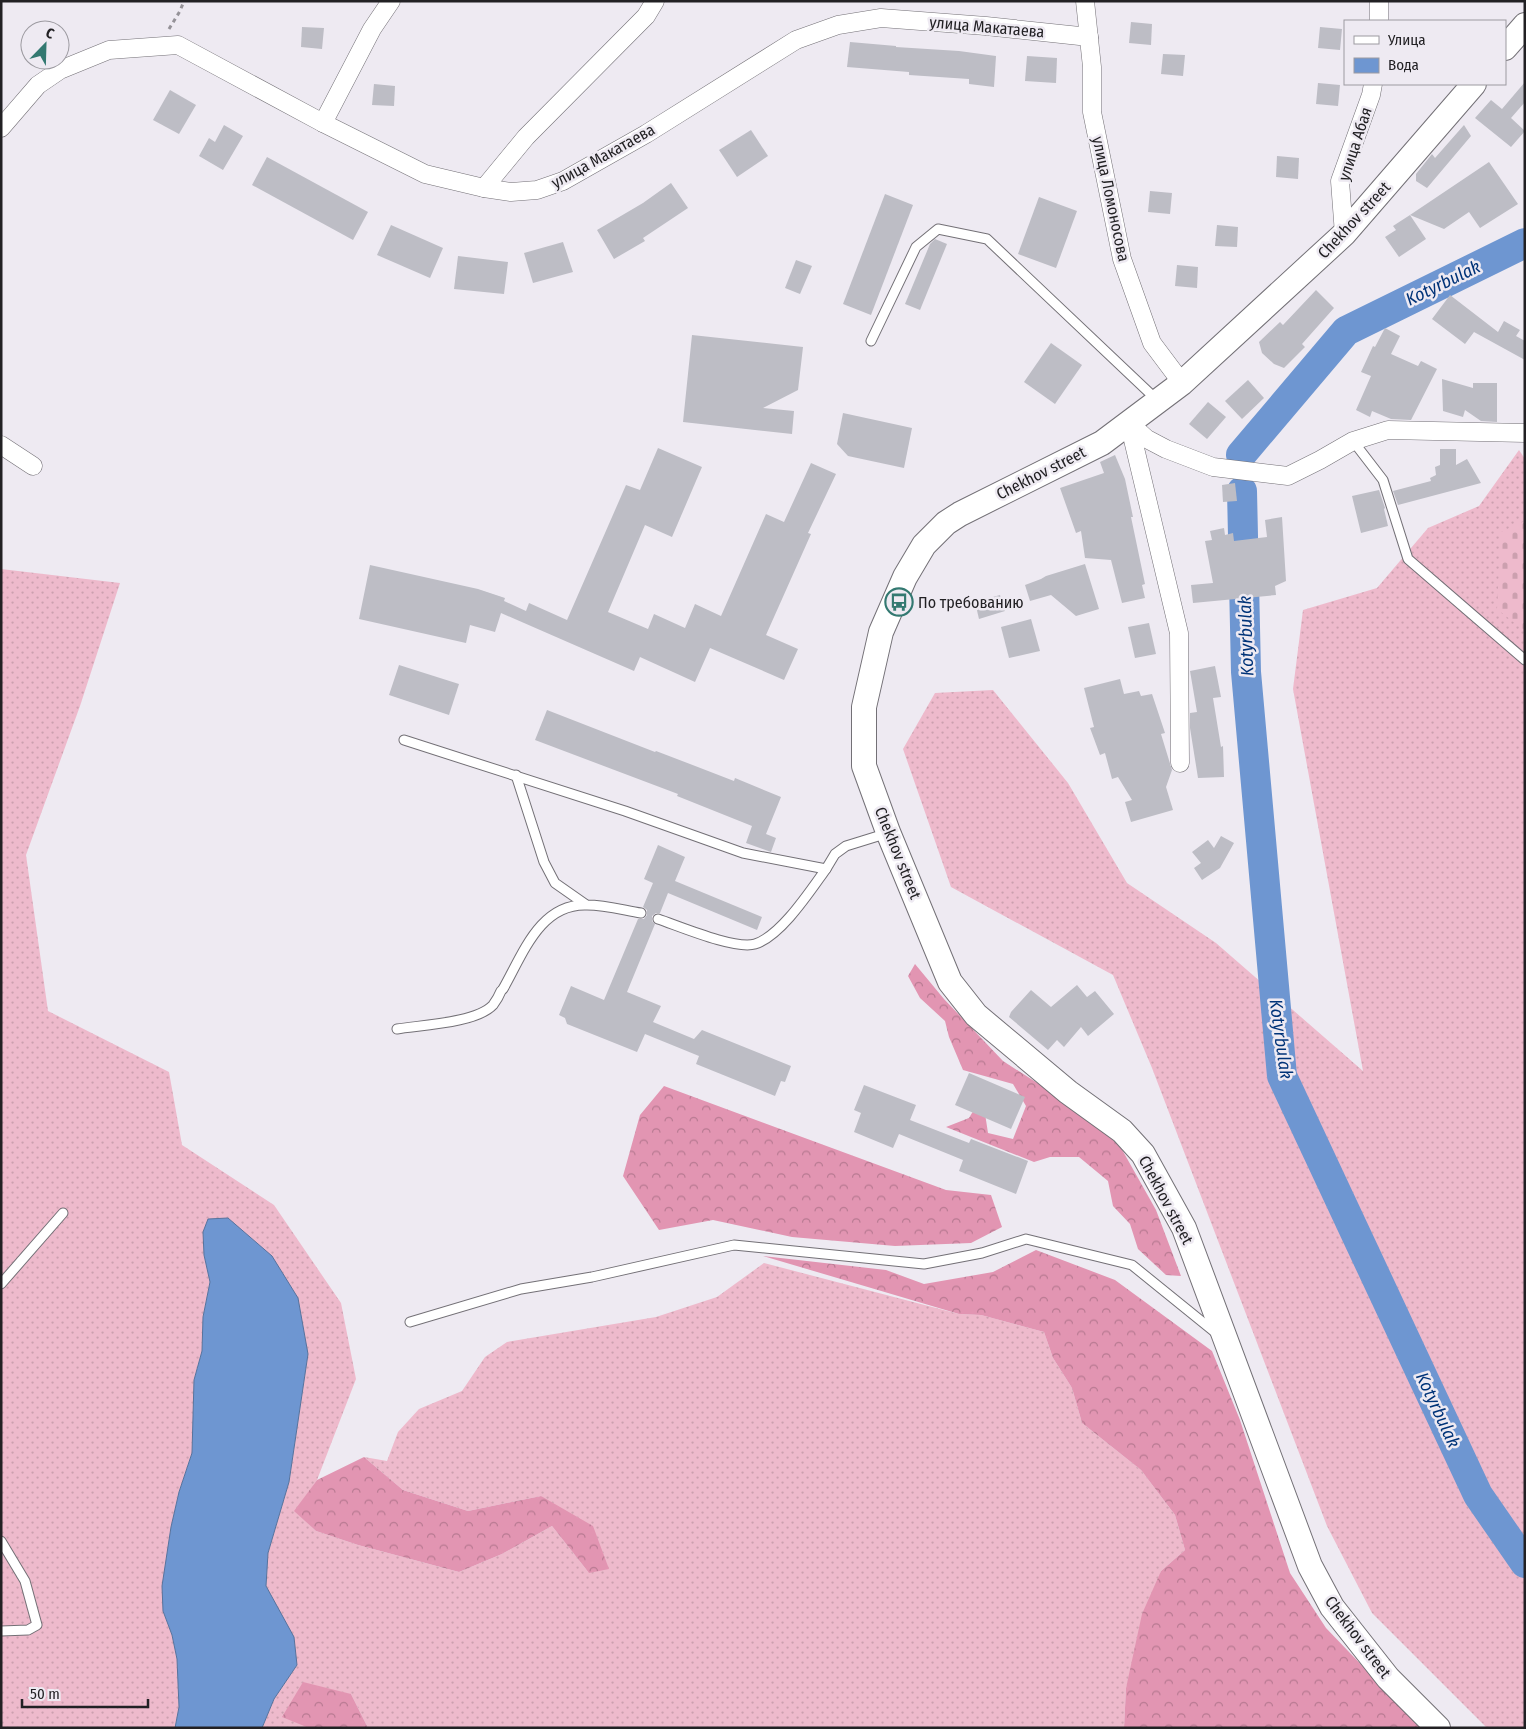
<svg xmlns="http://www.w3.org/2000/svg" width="1526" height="1729" viewBox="0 0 1526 1729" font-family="'Fira Sans Condensed',sans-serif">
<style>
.grass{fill:url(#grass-dots)}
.forest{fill:url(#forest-crowns)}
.cemetery{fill:url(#cemetery-stones)}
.water{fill:#6e96d1;stroke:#57739d}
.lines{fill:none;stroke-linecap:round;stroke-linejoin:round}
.river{stroke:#6e96d1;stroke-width:30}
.building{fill:#bdbdc5}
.lane-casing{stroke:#737076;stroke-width:11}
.street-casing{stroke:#737076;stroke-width:19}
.secondary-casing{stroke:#737076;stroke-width:26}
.path{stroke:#959298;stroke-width:3;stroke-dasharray:4 4;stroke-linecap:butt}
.lane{stroke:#fff;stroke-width:9}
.street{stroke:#fff;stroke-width:18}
.secondary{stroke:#fff;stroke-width:24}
.labels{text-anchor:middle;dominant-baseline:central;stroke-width:5;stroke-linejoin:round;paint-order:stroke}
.street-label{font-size:16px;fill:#222124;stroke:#eeeaf2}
.poi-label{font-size:16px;fill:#222124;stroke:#eeeaf2;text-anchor:start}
.water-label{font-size:18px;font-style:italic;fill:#003378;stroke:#eeeaf2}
</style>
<defs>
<pattern id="grass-dots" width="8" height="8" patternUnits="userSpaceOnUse" patternTransform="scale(1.25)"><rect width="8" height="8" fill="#eebacc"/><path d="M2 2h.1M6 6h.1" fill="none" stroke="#cca0af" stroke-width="1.8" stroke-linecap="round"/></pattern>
<pattern id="forest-crowns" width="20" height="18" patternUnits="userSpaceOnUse" patternTransform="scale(1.25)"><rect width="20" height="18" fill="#e295b2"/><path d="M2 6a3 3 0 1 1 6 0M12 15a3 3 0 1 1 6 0" fill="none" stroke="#b77991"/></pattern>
<pattern id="cemetery-stones" width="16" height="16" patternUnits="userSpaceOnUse" patternTransform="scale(1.25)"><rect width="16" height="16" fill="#eebacc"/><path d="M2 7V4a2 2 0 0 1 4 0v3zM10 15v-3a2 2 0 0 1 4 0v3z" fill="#cca0af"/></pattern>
</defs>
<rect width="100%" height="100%" fill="#eeeaf2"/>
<g class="grass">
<path d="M1519,450L1525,459V1728H1487L1372,1613L1327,1526L1152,1068L1113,975L951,887L903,749L935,693L993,690L1068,783L1127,883L1216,943L1363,1071L1293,689L1303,610L1377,588L1428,528L1479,506Z"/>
<path d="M1,569L120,583L80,706L26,855L48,1011L169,1072L182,1145L274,1205L341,1303L356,1379L317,1480L295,1511L316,1531L358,1545L459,1572L502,1554L552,1526L589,1573L541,1496L468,1511L403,1490L364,1457L387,1461L398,1432L419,1409L462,1391L485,1357L507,1342L656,1317L717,1297L764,1263L959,1314L981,1315L1044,1332L1053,1358L1072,1388L1082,1423L1141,1470L1175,1515L1185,1550L1161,1571L1126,1688L1124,1728H368L351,1694L308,1726L309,1728H262L274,1699L297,1665L278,1610L266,1586L268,1553L289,1482L308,1354L203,1232L204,1255L210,1282L203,1317L202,1351L194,1380L192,1453L179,1492L171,1527L163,1611L172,1635L177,1659L179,1707L175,1728H1Z"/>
</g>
<g class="forest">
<path d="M915,964L944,999L1003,1061L1073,1106L1120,1146L1156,1210L1181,1276L1166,1275L1138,1249L1130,1224L1113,1206L1108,1181L1079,1157H1050L1034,1162L946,1127L969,1118L978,1103L984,1107L988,1133L1013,1139L1026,1106L1013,1084L963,1070L949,1037L945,1021L920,998L908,976Z"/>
<path d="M664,1086L946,1190L991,1195L1002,1227L971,1243L895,1246L792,1237L713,1220L659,1230L623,1176L640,1115Z"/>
<path d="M1036,1250L1115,1280L1212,1351L1240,1420L1290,1573L1326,1628L1422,1728H1124L1126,1688L1142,1614L1161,1571L1185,1550L1175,1515L1141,1470L1082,1423L1072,1388L1053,1358L1044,1332L981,1315L959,1314L763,1256L886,1270L924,1284L993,1272Z"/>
<path d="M364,1457L403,1490L468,1511L541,1496L593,1526L609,1569L589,1573L552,1526L502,1554L459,1572L358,1545L316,1531L294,1511L317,1480Z"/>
<path d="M303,1682L351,1694L368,1728H309L282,1717Z"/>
</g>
<path class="cemetery" d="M1525,521V631L1497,609L1501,532Z"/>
<path class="water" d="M228,1218L272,1256L298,1298L308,1354L289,1482L268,1553L266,1586L294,1637L297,1665L274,1699L262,1728H175L179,1707L177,1659L172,1635L163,1611L162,1586L171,1527L179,1492L192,1453L194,1380L202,1351L203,1317L210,1282L204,1255L203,1232L208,1219Z"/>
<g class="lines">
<g class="river">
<path d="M1241,455L1346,331L1525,243"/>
<path d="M1242,491L1246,672L1282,1076L1478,1495L1525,1563"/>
</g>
</g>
<g class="building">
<path d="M1131,22L1152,24L1151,45L1129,43Z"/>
<path d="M302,27L324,28L322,49L301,47Z"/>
<path d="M1320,27L1342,29L1340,50L1318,48Z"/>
<path d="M850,42L896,46V47L959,51L996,56L994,87L969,84V79L909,75V72L847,67Z"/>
<path d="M1163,54L1185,55L1183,76L1161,74Z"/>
<path d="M1027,56L1057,58L1056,83L1025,81Z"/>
<path d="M1525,82V102L1511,118L1525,131L1511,147L1475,118L1491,100L1502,109Z"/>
<path d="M1318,83L1340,85L1338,106L1316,104Z"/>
<path d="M374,84L395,86L394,106L372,105Z"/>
<path d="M170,90L196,105L179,134L153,120Z"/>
<path d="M224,125L243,136L223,170L199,156L209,138L215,142Z"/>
<path d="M1464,125L1471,136L1427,188L1416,181V174L1432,154L1435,158Z"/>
<path d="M751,130L768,156L737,177L719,150Z"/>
<path d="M1277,156L1299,158L1298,179L1276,177Z"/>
<path d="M267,157L368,212L353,240L252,185Z"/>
<path d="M1489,162L1518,204L1480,228L1469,212L1444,229L1410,215Z"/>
<path d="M671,183L688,208L643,238L645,241L614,259L597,230L643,203Z"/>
<path d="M1150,191L1172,193L1170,214L1148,212Z"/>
<path d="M885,194L913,205L871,315L843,304Z"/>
<path d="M1039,197L1077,211L1056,268L1018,254Z"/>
<path d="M1410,215L1426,239L1399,257L1385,237L1396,230L1393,226Z"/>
<path d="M391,225L443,248L430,278L377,255Z"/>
<path d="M1217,225L1238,227L1237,247L1215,246Z"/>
<path d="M935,239L947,244L920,310L905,304L930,244Z"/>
<path d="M563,242L573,272L533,283L524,253Z"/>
<path d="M458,256L508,262L504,294L454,289Z"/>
<path d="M796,260L812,266L800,294L785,288Z"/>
<path d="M1177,265L1198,267L1197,288L1175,286Z"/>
<path d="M1316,290L1334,308L1302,344L1305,347L1284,368L1274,364L1262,353L1259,342L1280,322L1283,325Z"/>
<path d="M1450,295L1498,332L1504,321L1520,330L1516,336L1525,341V360L1474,332L1465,344L1432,319Z"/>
<path d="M1385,328L1400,336L1391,354L1418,366L1421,361L1437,369L1411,420L1391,419L1372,411L1370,417L1356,410L1371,376L1361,372L1373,346L1375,347Z"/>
<path d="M692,335L803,347L798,390L763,408L794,411L792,434L683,422Z"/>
<path d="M1051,343L1082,365L1055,404L1024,382Z"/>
<path d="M1442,379L1473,388V383H1497V422L1481,421L1465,410L1463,417L1443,411Z"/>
<path d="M1248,380L1264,398L1242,419L1225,401Z"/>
<path d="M1208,402L1226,417L1207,439L1189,424Z"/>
<path d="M843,413L912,428L904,468L848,456L837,444Z"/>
<path d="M658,448L702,467L672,537L645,525L608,612L648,629L654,614L685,628L695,604L721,616L766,514L784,522L811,463L836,474L808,533L811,534L766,635L798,649L784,680L710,648L695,682L640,657L634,671L501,613L495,632L470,625L466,643L359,619L370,565L478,589L505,598L504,601L526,611L529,603L567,620L626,485L640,490Z"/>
<path d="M1440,449H1456V465L1467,459L1481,483L1398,505L1393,491L1431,481L1430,478L1436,475L1435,467L1440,465Z"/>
<path d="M1115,455L1125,479L1133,517H1131L1145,584L1142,585L1145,598L1122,603L1111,560L1085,558L1081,531L1076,533L1060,488L1104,473L1100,462Z"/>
<path d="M1235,483L1237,501L1223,502L1222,485Z"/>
<path d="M1379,490L1385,508L1384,509L1388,526L1361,533L1352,496Z"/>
<path d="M1282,517L1286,581L1275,586L1276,595L1193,603L1191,585L1213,583L1205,541L1212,540L1210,531L1224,528L1225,535L1233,533L1234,541L1267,537L1265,520Z"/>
<path d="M1085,564L1099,609L1076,616L1051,595L1030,601L1025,585L1041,579L1046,576Z"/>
<path d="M1000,595L1005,611L979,619L975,602Z"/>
<path d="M1031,619L1040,651L1009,658L1001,627Z"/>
<path d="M1149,623L1156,654L1135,658L1128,627Z"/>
<path d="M399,665L459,684L449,715L389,695Z"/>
<path d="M1215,666L1221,697L1213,698L1221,747L1223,746L1224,777L1198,778L1190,728V713L1197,712L1190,671Z"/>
<path d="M1120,679L1124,694L1139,691L1141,696L1152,694L1165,733L1161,734L1172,770L1166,787L1173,810L1131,822L1125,802L1132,800L1118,777L1112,779L1105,753L1100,755L1090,728L1094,727L1084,688Z"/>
<path d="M547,710L655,752L656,751L690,764L734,781L735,778L781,797L766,834L776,838L771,852L746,843L752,826L677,796L678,794L535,740Z"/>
<path d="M1221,836L1234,843L1220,868L1202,880L1194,868L1201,863L1192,852L1208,840L1214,848Z"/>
<path d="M658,845L685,857L675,881L762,917L757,930L668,893L660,913H656L652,916V921L655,924L627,992L661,1006L653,1022L694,1039L702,1030L791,1066L785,1082L781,1081L775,1096L696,1064L699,1056L645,1034L637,1052L567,1024L565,1018L559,1015L571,986L604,1000L638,919H644L647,915V910L643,907L653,883L644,879Z"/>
<path d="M1077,985L1087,997L1095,991L1114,1014L1088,1036L1081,1027L1064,1047L1057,1040L1048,1050L1009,1017L1011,1012L1031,990L1051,1007Z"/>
<path d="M969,1073L1025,1097L1011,1129L955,1105Z"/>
<path d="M864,1085L916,1105L910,1120L969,1143L971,1139L1028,1161L1016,1194L959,1171L963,1160L899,1134L893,1148L854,1132L861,1113L854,1110Z"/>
</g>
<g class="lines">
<g class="lane-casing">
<g id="lane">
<path d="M871,341L916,247L938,229L987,239L1158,401"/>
<path d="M1353,441L1383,480L1408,559L1525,660"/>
<path d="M404,740L625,811L743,853L826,869L835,854L846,846L888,833"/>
<path d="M516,775L544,862L555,883L585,904"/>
<path d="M658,919C679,926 735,950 755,944C781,936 810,891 826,869"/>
<path d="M503,989C523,954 540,903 587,905C605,905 623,910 641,913"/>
<path d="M397,1029C422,1025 476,1023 493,1005C496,1001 499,996 501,991"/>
<path d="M1,1284L63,1213"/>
<path d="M410,1322L521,1289L592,1277L734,1245L924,1264L982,1253L1026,1239L1132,1265L1216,1333"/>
<path d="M1,1541L25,1581L37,1625L28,1630L1,1631"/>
</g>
</g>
<g class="street-casing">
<g id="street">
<path d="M1085,1L1092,67V112L1122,259L1152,343L1182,383"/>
<path d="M1379,21V1"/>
<path d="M323,123L372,29L391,1"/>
<path d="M1,128L38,85L60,70L109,50L178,45L323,123L425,174L484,188L511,192L537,190L563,181L646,134L796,40L838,25L881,18L986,26L1089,37"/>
<path d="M484,188L526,137L646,16L655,1"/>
<path d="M1344,234L1340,181L1371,95L1373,84"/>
<path d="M1129,423L1147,439L1166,449L1213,467L1288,476L1320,460L1353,441L1388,430L1525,433"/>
<path d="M1129,423L1179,633L1180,763"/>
<path d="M1,445L33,466"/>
</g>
</g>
<g class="secondary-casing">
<g id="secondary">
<path d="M1505,48L1525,25"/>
<path d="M1438,1728L1388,1678L1332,1607L1310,1566L1184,1228L1143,1154L1122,1131L1068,1092L976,1015L950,982L888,832L864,766V707L881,632L905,577L924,545L946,523L960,514L1102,443L1182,383L1344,234L1474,84"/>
</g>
</g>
<path class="path" d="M169,29L180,11L184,1"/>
<use href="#lane" class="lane"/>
<use href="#street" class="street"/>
<use href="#secondary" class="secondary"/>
</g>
<defs>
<g id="bus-ring" transform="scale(1.4375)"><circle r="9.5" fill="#eeeaf2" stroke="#337971" stroke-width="1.5"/><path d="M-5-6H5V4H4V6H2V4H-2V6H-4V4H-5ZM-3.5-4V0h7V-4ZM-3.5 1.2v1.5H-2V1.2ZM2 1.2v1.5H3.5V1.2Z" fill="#337971"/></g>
</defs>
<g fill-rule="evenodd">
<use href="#bus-ring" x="899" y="602"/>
</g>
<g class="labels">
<g class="street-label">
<text transform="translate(987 27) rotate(5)">улица Макатаева</text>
<text transform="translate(1355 144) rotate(-72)">улица Абая</text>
<text transform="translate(603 156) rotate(-29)">улица Макатаева</text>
<text transform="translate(1111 199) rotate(78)">улица Ломоносова</text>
<text transform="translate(1354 220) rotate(-47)">Chekhov street</text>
<text transform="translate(1041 473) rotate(-27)">Chekhov street</text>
<text transform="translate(898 853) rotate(68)">Chekhov street</text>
<text transform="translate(1166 1200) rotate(62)">Chekhov street</text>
<text transform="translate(1358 1637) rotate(53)">Chekhov street</text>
</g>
<g class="poi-label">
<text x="918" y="602">По требованию</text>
</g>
<g class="water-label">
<text transform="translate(1443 283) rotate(-26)">Kotyrbulak</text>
<text transform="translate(1246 636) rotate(-92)">Kotyrbulak</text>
<text transform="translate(1281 1039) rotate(82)">Kotyrbulak</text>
<text transform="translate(1438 1410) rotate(65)">Kotyrbulak</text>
</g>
</g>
<rect width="1526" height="1729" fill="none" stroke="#222124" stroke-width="5"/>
<rect x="1344" y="20" width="162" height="65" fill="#eeeaf2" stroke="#9c9aa0"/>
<rect x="1354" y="36" width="25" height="8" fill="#ffffff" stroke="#9c9aa0"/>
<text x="1388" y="45" font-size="15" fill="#222124">Улица</text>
<rect x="1354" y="58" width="25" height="15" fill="#6e96d1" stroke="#9c9aa0"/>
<text x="1388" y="70" font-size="15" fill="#222124">Вода</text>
<g transform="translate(45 45) rotate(23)"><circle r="24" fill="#eeeaf2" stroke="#9c9aa0"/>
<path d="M0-4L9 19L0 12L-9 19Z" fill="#337971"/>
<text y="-8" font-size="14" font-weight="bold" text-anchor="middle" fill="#222124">С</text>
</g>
<path d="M22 1699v8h126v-8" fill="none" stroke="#222124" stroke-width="2.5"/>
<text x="30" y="1699" font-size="15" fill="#222124" stroke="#eeeaf2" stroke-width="4" paint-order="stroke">50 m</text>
</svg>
